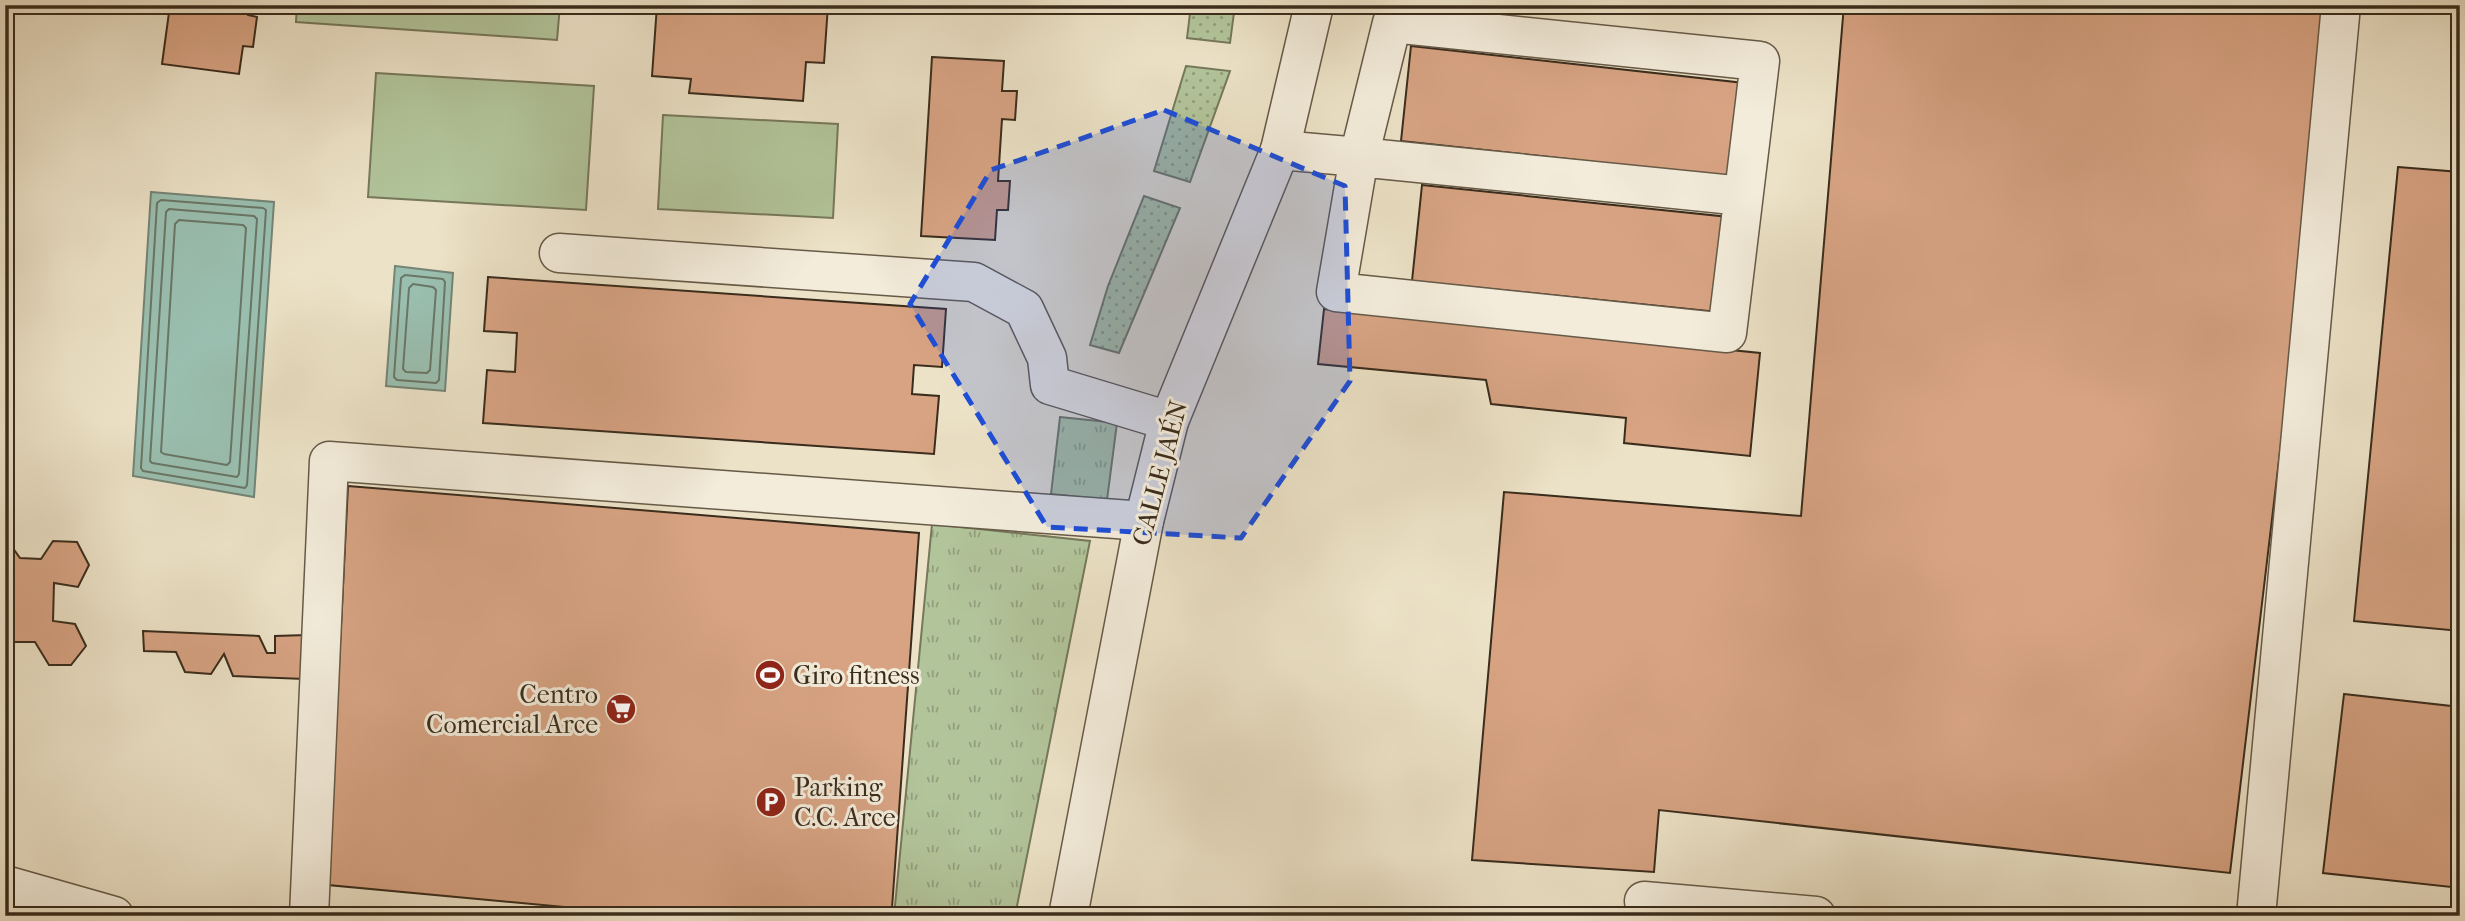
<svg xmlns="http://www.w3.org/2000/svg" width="2465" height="921" viewBox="0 0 2465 921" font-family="'IM FELL French Canon',serif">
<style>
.grass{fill:url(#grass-dots);stroke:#76785b;stroke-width:2}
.park{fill:url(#park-tufts);stroke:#76785b;stroke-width:2}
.garden{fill:#b2c49a;stroke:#76785b;stroke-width:2}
.water{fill:#9abfb0;stroke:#748475;stroke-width:2}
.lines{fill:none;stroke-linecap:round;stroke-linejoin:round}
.shore{stroke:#6a7666;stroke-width:2}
.building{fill:#d7a383;stroke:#3a2c1c;stroke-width:2}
.minor-casing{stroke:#665a47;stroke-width:41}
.minor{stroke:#f3ecdb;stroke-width:38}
.marked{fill:#1d4ed8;fill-opacity:0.2;stroke:#1d4ed8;stroke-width:5;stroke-dasharray:14 9;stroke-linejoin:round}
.labels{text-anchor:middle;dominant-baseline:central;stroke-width:6;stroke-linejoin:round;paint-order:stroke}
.street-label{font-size:26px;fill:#3a2c1c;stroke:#f3ecdb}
.poi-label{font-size:26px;fill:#3a2c1c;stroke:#f3ecdb;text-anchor:start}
</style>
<defs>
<pattern id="grass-dots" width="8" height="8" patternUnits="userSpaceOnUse" patternTransform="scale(1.75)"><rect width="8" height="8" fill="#b2c49a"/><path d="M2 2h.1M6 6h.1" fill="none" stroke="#929f7d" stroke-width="1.8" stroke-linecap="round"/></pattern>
<pattern id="park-tufts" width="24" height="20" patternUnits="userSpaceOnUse" patternTransform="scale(1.75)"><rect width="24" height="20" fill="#b2c49a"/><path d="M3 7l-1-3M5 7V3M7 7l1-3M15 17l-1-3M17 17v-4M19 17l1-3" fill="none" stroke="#929f7d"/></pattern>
</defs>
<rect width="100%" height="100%" fill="#ece2c7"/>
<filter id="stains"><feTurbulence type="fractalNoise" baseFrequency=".00286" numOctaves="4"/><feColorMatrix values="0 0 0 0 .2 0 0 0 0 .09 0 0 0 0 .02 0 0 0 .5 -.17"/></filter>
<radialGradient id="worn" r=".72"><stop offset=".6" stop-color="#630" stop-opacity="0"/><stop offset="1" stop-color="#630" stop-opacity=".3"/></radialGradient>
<g class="grass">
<path d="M1191,5H1235L1230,43L1187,38Z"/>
<path d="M1186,66L1230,71L1190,182L1154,171Z"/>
<path d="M1144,196L1180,208L1119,353L1090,345L1108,286Z"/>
</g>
<g class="park">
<path d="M1060,417L1117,423L1107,500L1051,494Z"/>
<path d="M932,524L1090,541L1015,916H894Z"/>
</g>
<g class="garden">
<path d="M297,5H560L557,40L296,22Z"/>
<path d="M376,73L594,86L586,210L368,197Z"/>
<path d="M663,115L838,124L833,218L658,209Z"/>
</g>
<g class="water">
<path d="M151,192L274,202L254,497L133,476Z"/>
<path d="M395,266L453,273L445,391L386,386Z"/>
</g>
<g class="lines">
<g class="shore">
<path d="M161,200L263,208L266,210L247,485L245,488L143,471L141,468L157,203Z"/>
<path d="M169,209L254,216L257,219L239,474L237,477L152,463L150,461L166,212Z"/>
<path d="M179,220L243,225L246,228L230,462L227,465L164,454L161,452L175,224Z"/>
<path d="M405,275L443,279L445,282L439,380L436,383L397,380L394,377L401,278Z"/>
<path d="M413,284L433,287L436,290L430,370L427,373L406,372L403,369L409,288Z"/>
</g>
</g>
<g class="building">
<path d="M170,5H249L248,15L257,17L253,47L243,46L239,74L162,64Z"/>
<path d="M657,5H828L824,63L806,62L803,101L689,93L691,79L652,76Z"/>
<path d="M1844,5H2333L2230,873L1659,810L1654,872L1472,860L1504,492L1801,516Z"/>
<path d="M1411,46L1744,83L1733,177L1401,141Z"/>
<path d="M932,57L1004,61L1002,91H1017L1015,120L1002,119L998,181H1010L1008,210H997L995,240L921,236Z"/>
<path d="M2398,167L2460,172V631L2354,621Z"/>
<path d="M1422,185L1729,217L1718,312L1412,281Z"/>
<path d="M488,277L946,309L942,367L914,365L912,394L939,396L934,454L483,423L487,370L515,372L517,333L484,331Z"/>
<path d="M1324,309L1760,353L1750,456L1624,443L1626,418L1491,404L1486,380L1318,364Z"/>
<path d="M348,486L919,533L892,908L618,912L328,885Z"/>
<path d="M5,537L20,558L41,559L53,541L77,542L89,565L78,587L54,583L53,621L75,624L86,646L71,665H49L35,642H13L5,653Z"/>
<path d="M143,631L259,636L267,653H275V636L307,635L304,679L233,676L224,654L211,674L185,672L176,652L144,651Z"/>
<path d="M2344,694L2460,707V888L2323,873Z"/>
</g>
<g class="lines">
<g class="minor-casing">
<g id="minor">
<path d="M1280,150L1359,157L1336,292L1727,333L1760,61L1392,23L1359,157L1743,196"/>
<path d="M559,253L974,282L1024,309L1047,358L1050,385L1169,421"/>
<path d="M5,885L114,916"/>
<path d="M1644,901L1816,916"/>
<path d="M309,916L329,461L1144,521"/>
<path d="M1068,916L1144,521L1169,421L1280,150L1314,5"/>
<path d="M2256,916L2341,5"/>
</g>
</g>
<use href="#minor" class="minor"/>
</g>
<path class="marked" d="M1164,110L1345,186L1350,381L1241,538L1047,527L910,304L991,170Z"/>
<defs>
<g id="stadium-disc" transform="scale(1.575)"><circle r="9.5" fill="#8f2418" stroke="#f3ecdb"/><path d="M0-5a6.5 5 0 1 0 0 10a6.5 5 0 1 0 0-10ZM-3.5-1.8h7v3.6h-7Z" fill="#fff"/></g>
<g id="supermarket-disc" transform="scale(1.575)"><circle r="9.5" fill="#8f2418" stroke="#f3ecdb"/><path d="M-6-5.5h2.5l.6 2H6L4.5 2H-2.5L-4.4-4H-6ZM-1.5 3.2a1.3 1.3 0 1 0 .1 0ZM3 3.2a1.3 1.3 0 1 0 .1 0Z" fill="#fff"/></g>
<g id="parking-disc" transform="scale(1.575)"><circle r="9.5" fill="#8f2418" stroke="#f3ecdb"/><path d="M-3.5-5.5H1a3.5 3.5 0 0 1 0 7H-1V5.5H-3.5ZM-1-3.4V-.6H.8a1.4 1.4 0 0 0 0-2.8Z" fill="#fff"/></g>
</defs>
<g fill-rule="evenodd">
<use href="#stadium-disc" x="770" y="675"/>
<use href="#supermarket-disc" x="621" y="709"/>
<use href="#parking-disc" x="771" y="802"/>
</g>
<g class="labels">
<g class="street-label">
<text transform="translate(1160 473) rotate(-75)">CALLE JAÉN</text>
</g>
<g class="poi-label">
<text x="793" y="675">Giro fitness</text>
<text x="598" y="694" text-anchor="end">Centro<tspan x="598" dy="30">Comercial Arce</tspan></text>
<text x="794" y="787">Parking<tspan x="794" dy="30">C.C. Arce</tspan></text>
</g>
</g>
<rect width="2465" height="921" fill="none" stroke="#ece2c7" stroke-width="28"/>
<rect x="7" y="7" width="2451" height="907" fill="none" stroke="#3a2c1c" stroke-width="3.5"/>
<rect x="14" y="14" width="2437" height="893" fill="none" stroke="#3a2c1c" stroke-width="2"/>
<rect width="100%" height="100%" filter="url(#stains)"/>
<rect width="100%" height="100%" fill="url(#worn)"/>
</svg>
